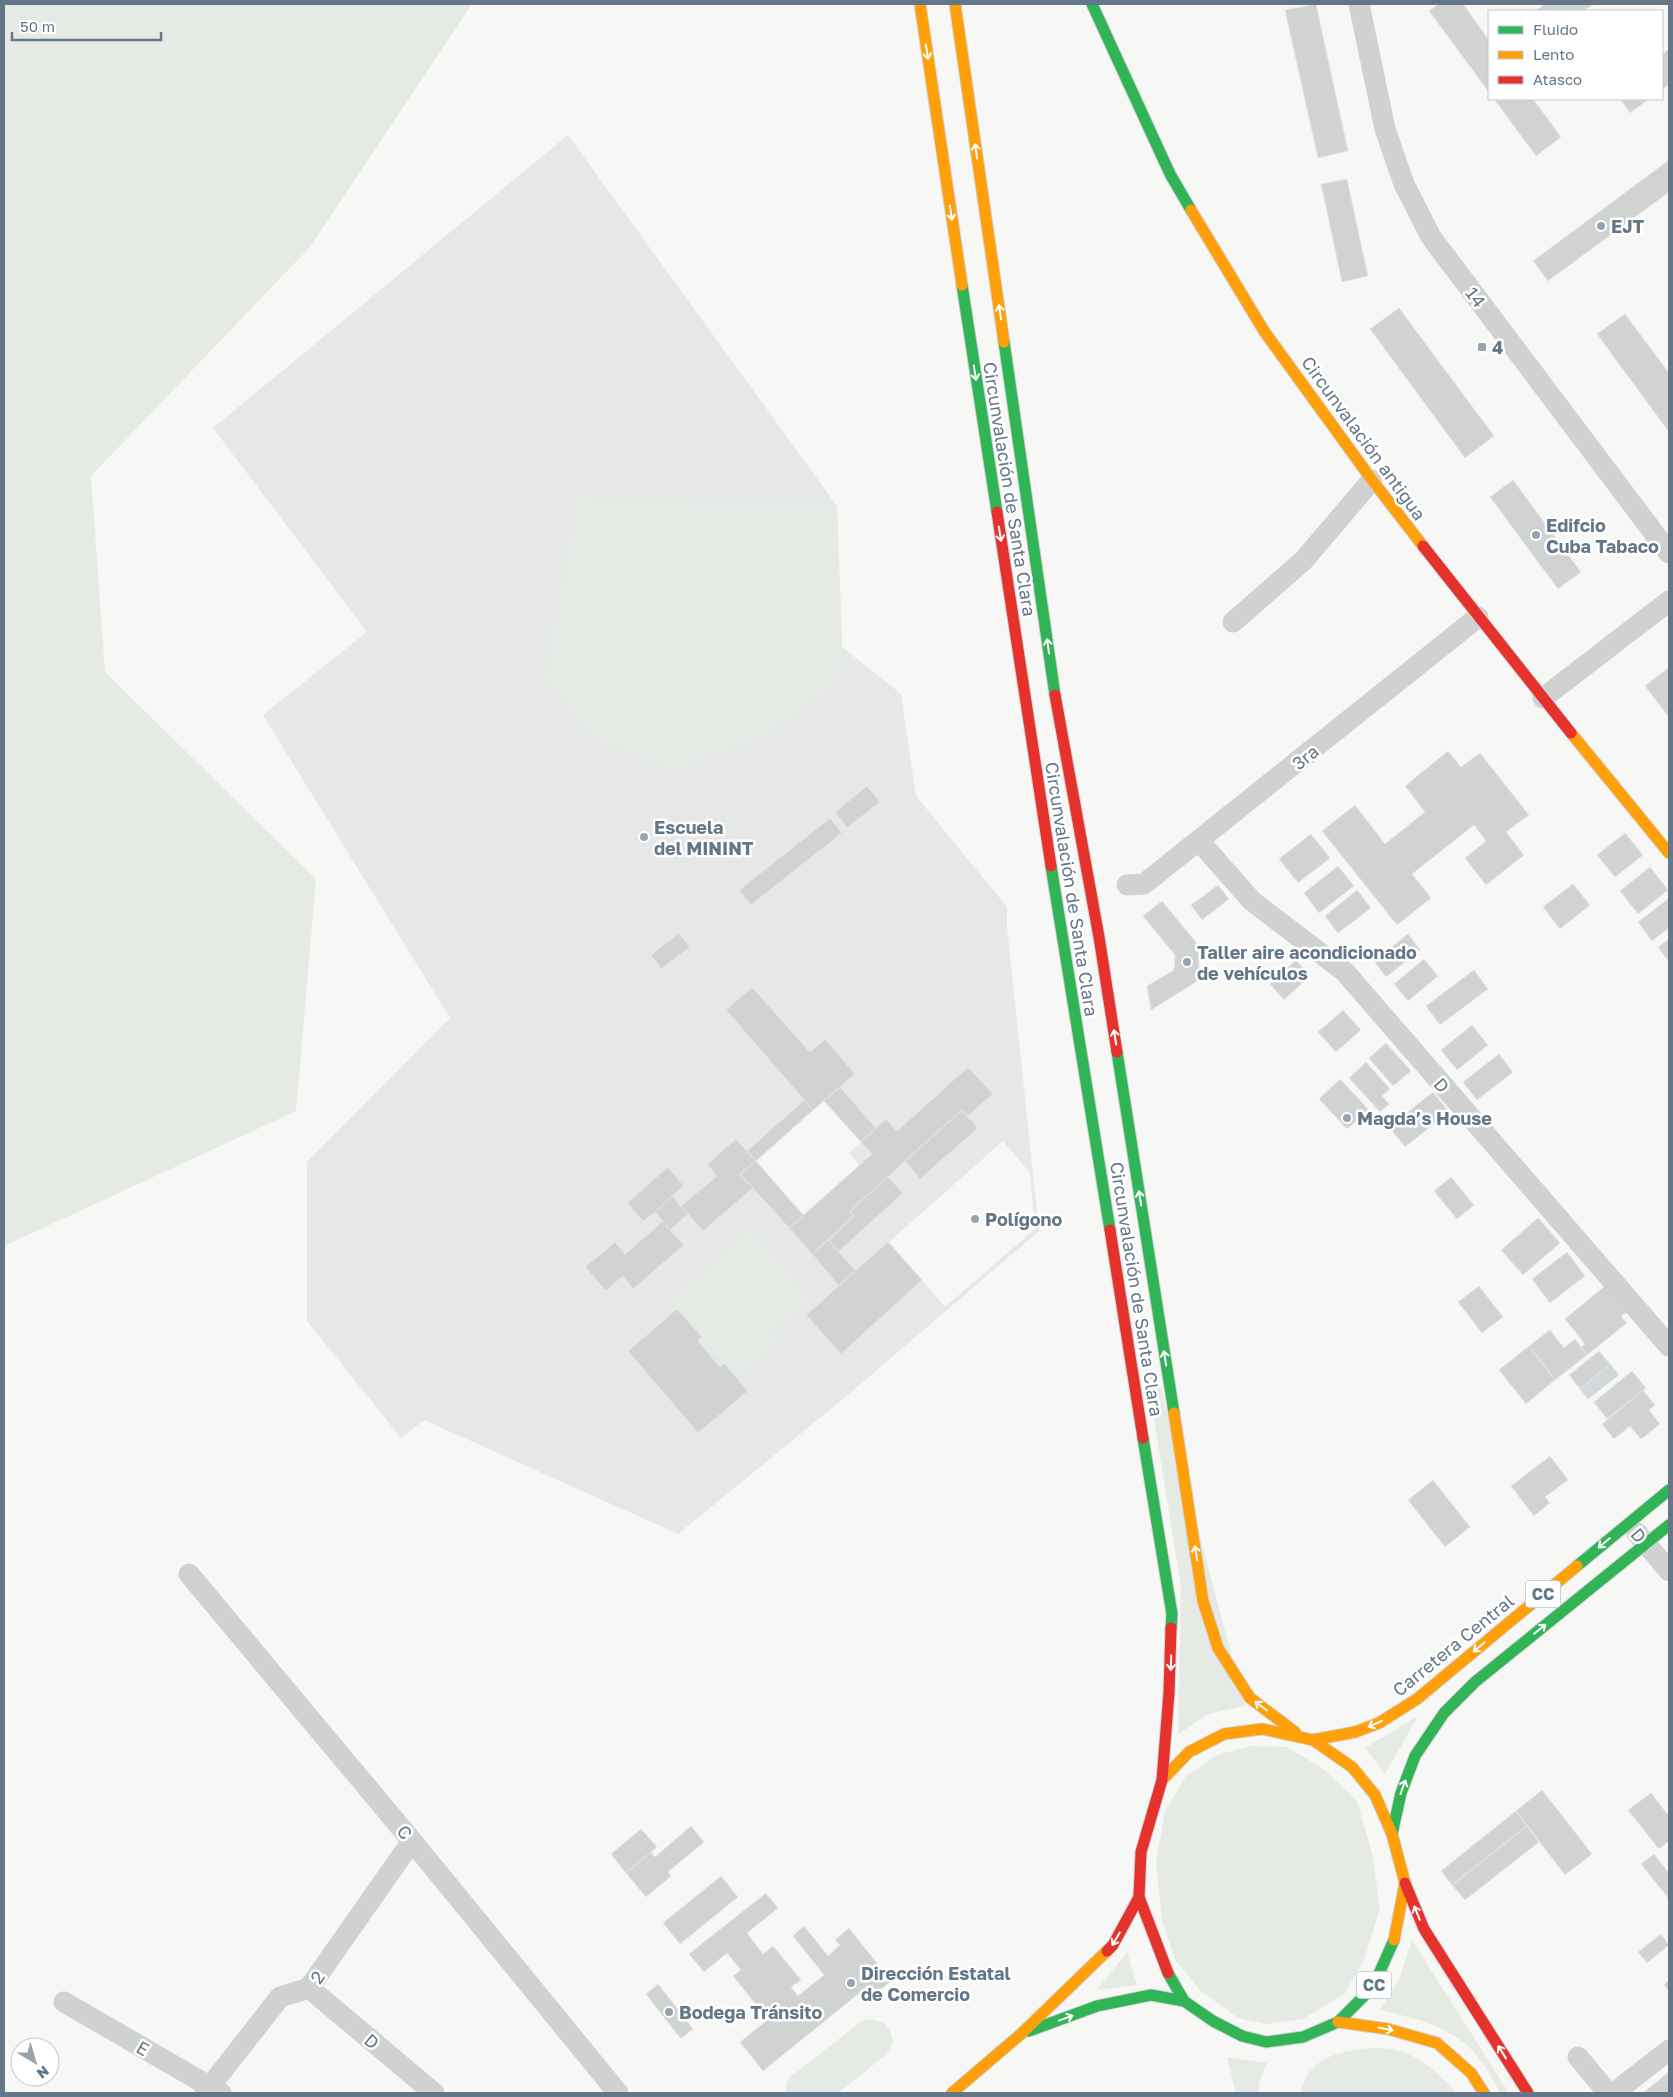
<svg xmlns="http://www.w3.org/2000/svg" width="1673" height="2097" viewBox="0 0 1673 2097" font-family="'Golos Text',sans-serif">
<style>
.built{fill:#e6e7e7;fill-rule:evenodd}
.green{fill:#e6eae4}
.water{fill:#d0d8dc}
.building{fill:#d1d3d3;stroke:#e6e6e6}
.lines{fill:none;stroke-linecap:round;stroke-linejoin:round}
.fast-casing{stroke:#d2d4d5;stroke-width:13}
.slow-casing{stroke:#d2d4d5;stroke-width:13}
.jam-casing{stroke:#d2d4d5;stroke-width:13}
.street{stroke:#d0d2d2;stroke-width:21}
.fast{stroke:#30b455;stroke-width:11}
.slow{stroke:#ff9f0a;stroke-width:11}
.jam{stroke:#e5322d;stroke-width:11}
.oneway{stroke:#fff}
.poi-dot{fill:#97a4ae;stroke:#fff;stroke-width:2}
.labels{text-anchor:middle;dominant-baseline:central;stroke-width:5;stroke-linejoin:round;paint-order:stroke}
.shield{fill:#fff;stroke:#92a0ac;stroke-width:1}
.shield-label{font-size:16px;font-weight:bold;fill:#647788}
.poi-label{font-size:18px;font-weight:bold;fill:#647788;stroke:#fff;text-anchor:start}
.street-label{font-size:18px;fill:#647788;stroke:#fff}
</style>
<rect width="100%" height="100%" fill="#f7f7f6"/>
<path class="built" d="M568,135L837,506L842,647L901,694L916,796L1007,907V927L1039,1231L843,1399L678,1534L424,1420L401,1438L307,1321V1162L450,1018L263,715L367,632L213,428ZM824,1101L861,1142L849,1153L860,1166L804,1215L756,1161ZM1003,1141L1030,1173L1035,1229L945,1307L889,1242Z"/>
<g class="green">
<path d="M4,4H472L310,247L91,476L105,672L316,879L296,1111L4,1246Z"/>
<path d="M577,498L837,506L842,647L838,681L761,739L673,769L596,740L546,680Z"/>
<path d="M751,1231L810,1299L771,1332L778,1342L736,1377L670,1301Z"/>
<path d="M1146,1369L1156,1371L1245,1706L1208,1714L1178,1734L1181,1587Z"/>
<path d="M1418,1716L1385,1774L1365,1748Z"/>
<path d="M1251,1746L1287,1747L1325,1770L1357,1801L1372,1853L1380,1908L1364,1960L1344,1994L1303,2019L1266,2024L1238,2018L1201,1991L1176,1961L1162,1921L1156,1863L1165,1811L1186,1776L1217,1755Z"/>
<path d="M1412,1940L1509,2093H1501C1493,2081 1487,2068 1478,2057C1454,2027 1415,2018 1380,2010L1399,1980Z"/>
<path d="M1127,1952L1137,1985L1097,1990Z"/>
<path d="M869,2019L883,2022L890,2031L893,2041L887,2054L838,2093H785L787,2082L790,2077L862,2021Z"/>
<path d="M1371,2048C1377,2048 1384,2048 1391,2049C1417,2053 1440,2074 1456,2093H1300C1310,2056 1337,2052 1371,2048Z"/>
<path d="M1227,2057L1267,2063L1259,2083V2093H1236Z"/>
</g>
<path class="water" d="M1610,1364L1619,1375L1588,1399L1580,1389Z"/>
<g class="building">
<path d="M1316,4L1348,151L1318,158L1285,10Z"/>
<path d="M1439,4H1463L1489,40V92L1429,11Z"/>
<path d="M1545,4H1594L1583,11H1535Z"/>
<path d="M1669,49V84L1662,90V54Z"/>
<path d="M1494,99H1533L1561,137L1536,156Z"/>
<path d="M1620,99H1649L1630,113Z"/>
<path d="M1669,160V192L1548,281L1533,261Z"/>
<path d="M1347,179L1368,276L1342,282L1321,184Z"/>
<path d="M1399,308L1494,436L1465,458L1370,329Z"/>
<path d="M1625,314L1669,373V432L1597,334Z"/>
<path d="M1513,480L1581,572L1558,589L1490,497Z"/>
<path d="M1668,668L1669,669V717L1645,686Z"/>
<path d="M1448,751L1461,767L1480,753L1529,815L1506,832L1524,855L1486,885L1465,858L1486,841L1474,825L1412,874L1431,898L1397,925L1322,831L1355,805L1385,844L1425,812L1405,786Z"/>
<path d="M867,786L880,802L847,828L835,812Z"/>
<path d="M830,818L842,833L751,905L739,890Z"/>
<path d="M1625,833L1643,855L1615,877L1597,855Z"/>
<path d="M1311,834L1330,858L1298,883L1279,859Z"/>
<path d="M1338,866L1354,886L1319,913L1304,893Z"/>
<path d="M1650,867L1668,890L1638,914L1620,891Z"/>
<path d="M1573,884L1590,905L1560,929L1543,907Z"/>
<path d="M1218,885L1229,899L1202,920L1191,905Z"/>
<path d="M1357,890L1371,908L1338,933L1325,916Z"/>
<path d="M1669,898V928L1652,941L1638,922Z"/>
<path d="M1162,901L1199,946V980L1151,1010L1147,986L1174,970L1175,955L1143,916Z"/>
<path d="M679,933L690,947L661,969L651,955Z"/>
<path d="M1408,934L1420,950L1386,977L1374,961Z"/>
<path d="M1669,939V962L1658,947Z"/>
<path d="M1424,959L1438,976L1408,1001L1394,984Z"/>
<path d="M1296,960L1310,976L1284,1000L1270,984Z"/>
<path d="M1474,970L1488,989L1440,1025L1426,1006Z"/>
<path d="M752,987L810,1052L825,1039L855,1074L813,1110L726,1010Z"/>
<path d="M1343,1010L1361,1030L1336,1052L1318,1032Z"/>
<path d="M1472,1025L1488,1045L1457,1070L1441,1050Z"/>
<path d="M1386,1043L1411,1071L1393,1086L1369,1058Z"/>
<path d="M1499,1054L1513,1072L1477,1100L1463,1082Z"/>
<path d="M1366,1062L1390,1089L1382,1096L1389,1104L1380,1112L1349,1078Z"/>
<path d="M968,1067L993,1094L968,1116L962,1110L850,1211L854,1216L812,1254L789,1228L872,1154L861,1142L886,1119L897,1131Z"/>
<path d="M1340,1079L1369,1110L1347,1129L1319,1099Z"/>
<path d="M840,1087L876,1128L861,1142L824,1101Z"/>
<path d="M1433,1092L1449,1112L1405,1147L1389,1127Z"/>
<path d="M804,1100L813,1110L756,1161L747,1151Z"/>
<path d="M962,1110L978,1128L920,1179L905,1161Z"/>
<path d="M736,1139L756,1161L740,1174L753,1188L703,1231L688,1214L670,1230L684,1245L633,1289L623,1276L606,1291L585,1267L615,1242L625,1254L663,1221L655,1212L643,1221L627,1203L668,1167L684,1186L672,1196L681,1206L717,1176L707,1164Z"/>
<path d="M756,1161L804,1216L789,1228L740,1174Z"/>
<path d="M888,1177L903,1193L838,1252L828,1240L854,1216L850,1211Z"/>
<path d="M1451,1177L1474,1205L1457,1219L1434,1191Z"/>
<path d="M672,1196L688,1214L670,1230L655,1212Z"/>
<path d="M1538,1218L1560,1243L1523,1275L1501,1250Z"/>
<path d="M828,1240L856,1271L839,1286L812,1254Z"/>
<path d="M888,1242L922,1280L841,1354L806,1315Z"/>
<path d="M1567,1252L1585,1276L1550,1303L1532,1279Z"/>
<path d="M1606,1285L1628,1311L1621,1316L1627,1323L1587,1355L1581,1347L1585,1344L1565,1319Z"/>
<path d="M1479,1286L1503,1317L1482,1333L1458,1302Z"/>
<path d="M677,1309L702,1337L698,1341L720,1367L724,1363L748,1391L698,1433L628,1351Z"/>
<path d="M1550,1330L1564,1348L1575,1339L1587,1355L1555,1380L1529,1346Z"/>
<path d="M1529,1346L1555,1380L1526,1404L1499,1370Z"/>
<path d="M1599,1351L1610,1364L1580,1389L1569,1375Z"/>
<path d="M1632,1371L1646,1388L1607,1419L1594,1402Z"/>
<path d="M1643,1390L1655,1405L1649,1410L1660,1424L1641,1439L1630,1426L1614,1439L1602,1424Z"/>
<path d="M1550,1456L1568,1480L1545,1497L1550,1503L1534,1516L1511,1486Z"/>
<path d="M1433,1480L1470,1527L1445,1547L1408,1500Z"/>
<path d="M1542,1790L1592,1854L1565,1875L1516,1811Z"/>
<path d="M1651,1793L1669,1816V1841L1659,1849L1628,1810Z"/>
<path d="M1516,1811L1527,1826L1452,1885L1441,1871Z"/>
<path d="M691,1826L704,1842L668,1872L671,1876L646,1897L626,1873L651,1852L655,1857Z"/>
<path d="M1527,1826L1539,1842L1465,1900L1452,1885Z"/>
<path d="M641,1829L657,1847L626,1873L611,1854Z"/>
<path d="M1654,1854L1669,1873V1899L1641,1864Z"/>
<path d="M721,1876L738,1897L680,1944L663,1923Z"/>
<path d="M766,1893L778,1908L747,1933L763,1954L773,1946L801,1980L791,1987L798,1996L824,1975L793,1936L804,1926L828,1956L840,1945L835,1940L849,1928L891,1981L875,1994L868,1986L763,2071L740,2042L775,2014L770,2008L763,2013L733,1976L741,1970L727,1953L704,1972L689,1954Z"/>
<path d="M1661,1934L1669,1945L1647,1963L1638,1952Z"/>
<path d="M1669,1980V1991L1664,1985Z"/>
<path d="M658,1984L693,2029L681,2039L646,1994Z"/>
<path d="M1669,2072V2093H1643Z"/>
</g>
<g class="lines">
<g class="fast-casing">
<g id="fast">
<path d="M1092,4L1170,174L1191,210"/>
<path d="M962,285L997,512"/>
<path d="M1004,342L1055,695"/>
<path d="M1051,866L1110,1230"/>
<path d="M1117,1052L1174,1413"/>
<path d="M1143,1438L1172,1614L1171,1628"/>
<path d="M1577,1566L1669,1490"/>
<path d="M1392,1834L1401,1793L1415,1756L1444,1713L1475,1682L1669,1525"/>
<path d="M1168,1973L1184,2001L1213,2021L1242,2036L1266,2042L1303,2037L1338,2022L1373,1987L1394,1940"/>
<path d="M1029,2031L1097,2006L1151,1995L1184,2001"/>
</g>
</g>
<g class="slow-casing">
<g id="slow">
<path d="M920,4L962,285"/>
<path d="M955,4L1004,342"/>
<path d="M1191,210L1264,331L1372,480L1423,546"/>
<path d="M1571,733L1669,853"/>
<path d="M1174,1413L1203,1601L1218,1648L1250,1698L1295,1732"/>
<path d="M1313,1740L1355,1732L1379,1723L1417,1699L1577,1566"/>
<path d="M1162,1780L1189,1752L1224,1734L1262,1729L1313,1740L1352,1767L1375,1795L1392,1834L1405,1883L1394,1940"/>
<path d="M1338,2022L1388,2029L1437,2043L1471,2073L1484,2093"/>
<path d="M952,2093L1021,2034L1107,1951"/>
</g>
</g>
<g class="jam-casing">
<g id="jam">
<path d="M997,512L1051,866"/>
<path d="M1423,546L1571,733"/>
<path d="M1055,695L1099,937L1117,1052"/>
<path d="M1110,1230L1143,1438"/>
<path d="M1405,1883L1424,1929L1528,2093"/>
<path d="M1107,1951L1113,1945L1139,1897"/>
<path d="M1168,1973L1139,1897L1141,1852L1162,1780L1169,1693L1171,1628"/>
</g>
</g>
<g class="street">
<path d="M1359,4L1385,129L1404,184L1431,237L1669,553"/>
<path d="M1233,622L1303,561L1372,480"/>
<path d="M1543,698L1669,601"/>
<path d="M1200,842L1252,901L1345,972L1669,1346"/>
<path d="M1127,885L1144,884L1478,617"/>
<path d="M1637,1533L1669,1571"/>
<path d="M189,1574L412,1841L618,2093"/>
<path d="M309,1988L434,2093"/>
<path d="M64,2002L221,2093"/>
<path d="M1578,2057L1608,2093"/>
<path d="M205,2093L280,1997L309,1988L412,1841"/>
<path d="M1614,2093L1669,2050"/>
</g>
<use href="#fast" class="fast"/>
<use href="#slow" class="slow"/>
<use href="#jam" class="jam"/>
</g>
<defs><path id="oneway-shaft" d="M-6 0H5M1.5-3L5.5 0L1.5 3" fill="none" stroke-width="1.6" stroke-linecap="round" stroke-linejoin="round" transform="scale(1.25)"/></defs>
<g class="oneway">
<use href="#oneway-shaft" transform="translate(927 52) rotate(81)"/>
<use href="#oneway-shaft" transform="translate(976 151) rotate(-98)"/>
<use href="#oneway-shaft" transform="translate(951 213) rotate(81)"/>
<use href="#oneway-shaft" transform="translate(1000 312) rotate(-98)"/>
<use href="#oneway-shaft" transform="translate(975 373) rotate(81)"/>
<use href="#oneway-shaft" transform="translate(1000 534) rotate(81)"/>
<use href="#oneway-shaft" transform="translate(1048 646) rotate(-98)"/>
<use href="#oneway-shaft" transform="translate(1115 1037) rotate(-99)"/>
<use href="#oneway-shaft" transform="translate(1140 1198) rotate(-99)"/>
<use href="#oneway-shaft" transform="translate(1165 1358) rotate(-99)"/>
<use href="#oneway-shaft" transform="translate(1604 1543) rotate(140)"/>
<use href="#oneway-shaft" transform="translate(1196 1553) rotate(-99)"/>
<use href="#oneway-shaft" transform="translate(1540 1629) rotate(-39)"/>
<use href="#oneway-shaft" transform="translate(1479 1647) rotate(140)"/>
<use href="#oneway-shaft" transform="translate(1171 1663) rotate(92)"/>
<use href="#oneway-shaft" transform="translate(1261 1706) rotate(-143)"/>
<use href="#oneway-shaft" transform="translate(1375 1724) rotate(156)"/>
<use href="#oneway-shaft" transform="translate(1403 1787) rotate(-70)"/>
<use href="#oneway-shaft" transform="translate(1417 1913) rotate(-112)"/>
<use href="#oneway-shaft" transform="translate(1116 1939) rotate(121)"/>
<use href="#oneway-shaft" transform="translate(1066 2018) rotate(-20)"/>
<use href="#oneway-shaft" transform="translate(1386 2029) rotate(12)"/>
<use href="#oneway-shaft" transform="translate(1502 2052) rotate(-122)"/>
</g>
<g class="poi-dot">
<circle cx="1601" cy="226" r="5"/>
<rect x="1477" y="342" width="10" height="10" rx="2.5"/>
<circle cx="1536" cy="535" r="5"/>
<circle cx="644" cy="837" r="5"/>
<circle cx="1187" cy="962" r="5"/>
<circle cx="1347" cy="1118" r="5"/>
<circle cx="975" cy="1219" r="5"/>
<circle cx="851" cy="1983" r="5"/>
<circle cx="669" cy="2012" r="5"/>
</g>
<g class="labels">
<g class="shield">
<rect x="1525.5" y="1580.5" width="35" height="27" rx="4"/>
<rect x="1356.5" y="1971.5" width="35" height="27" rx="4"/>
</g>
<g class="shield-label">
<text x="1543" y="1594">CC</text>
<text x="1374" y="1985">CC</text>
</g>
<g class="poi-label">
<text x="1611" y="226">EJT</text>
<text x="1492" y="347">4</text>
<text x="1546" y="525">Edifcio<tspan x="1546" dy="21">Cuba Tabaco</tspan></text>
<text x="654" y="827">Escuela<tspan x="654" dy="21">del MININT</tspan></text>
<text x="1197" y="952">Taller aire acondicionado<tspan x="1197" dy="21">de vehículos</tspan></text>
<text x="1357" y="1118">Magda’s House</text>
<text x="985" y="1219">Polígono</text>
<text x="861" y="1973">Dirección Estatal<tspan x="861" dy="21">de Comercio</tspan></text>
<text x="679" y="2012">Bodega Tránsito</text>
</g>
<g class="street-label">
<text transform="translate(1476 297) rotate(53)">14</text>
<text transform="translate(1364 438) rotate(54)">Circunvalación antigua</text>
<text transform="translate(1010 489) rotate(81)">Circunvalación de Santa Clara</text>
<text transform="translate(1305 757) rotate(-39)">3ra</text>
<text transform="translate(1072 889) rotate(81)">Circunvalación de Santa Clara</text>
<text transform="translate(1442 1085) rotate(49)">D</text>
<text transform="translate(1137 1289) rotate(81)">Circunvalación de Santa Clara</text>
<text transform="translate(1639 1535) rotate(50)">D</text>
<text transform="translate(1453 1645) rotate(-39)">Carretera Central</text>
<text transform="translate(405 1832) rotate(50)">C</text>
<text transform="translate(317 1977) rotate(-55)">2</text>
<text transform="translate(372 2041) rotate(40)">D</text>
<text transform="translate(143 2048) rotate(30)">E</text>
</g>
</g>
<rect width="1673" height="2097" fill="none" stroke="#647788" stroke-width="10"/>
<rect x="1488" y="10" width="175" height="90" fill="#ffffff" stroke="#c1c9cf"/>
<rect x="1498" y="26" width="25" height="8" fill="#30b455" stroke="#c1c9cf"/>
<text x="1533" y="35" font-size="15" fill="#647788">Fluido</text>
<rect x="1498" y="51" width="25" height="8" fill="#ff9f0a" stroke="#c1c9cf"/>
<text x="1533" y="60" font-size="15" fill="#647788">Lento</text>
<rect x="1498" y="76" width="25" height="8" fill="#e5322d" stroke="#c1c9cf"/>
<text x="1533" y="85" font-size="15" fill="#647788">Atasco</text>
<g transform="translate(35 2062) rotate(142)"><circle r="24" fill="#ffffff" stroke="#c1c9cf"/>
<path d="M0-4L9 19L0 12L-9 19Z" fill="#97a4ae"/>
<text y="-8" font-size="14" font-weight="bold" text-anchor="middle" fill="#647788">N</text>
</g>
<path d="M12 32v8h149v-8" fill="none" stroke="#647788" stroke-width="2.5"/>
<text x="20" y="32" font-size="15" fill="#647788" stroke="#ffffff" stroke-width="4" paint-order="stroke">50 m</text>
</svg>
